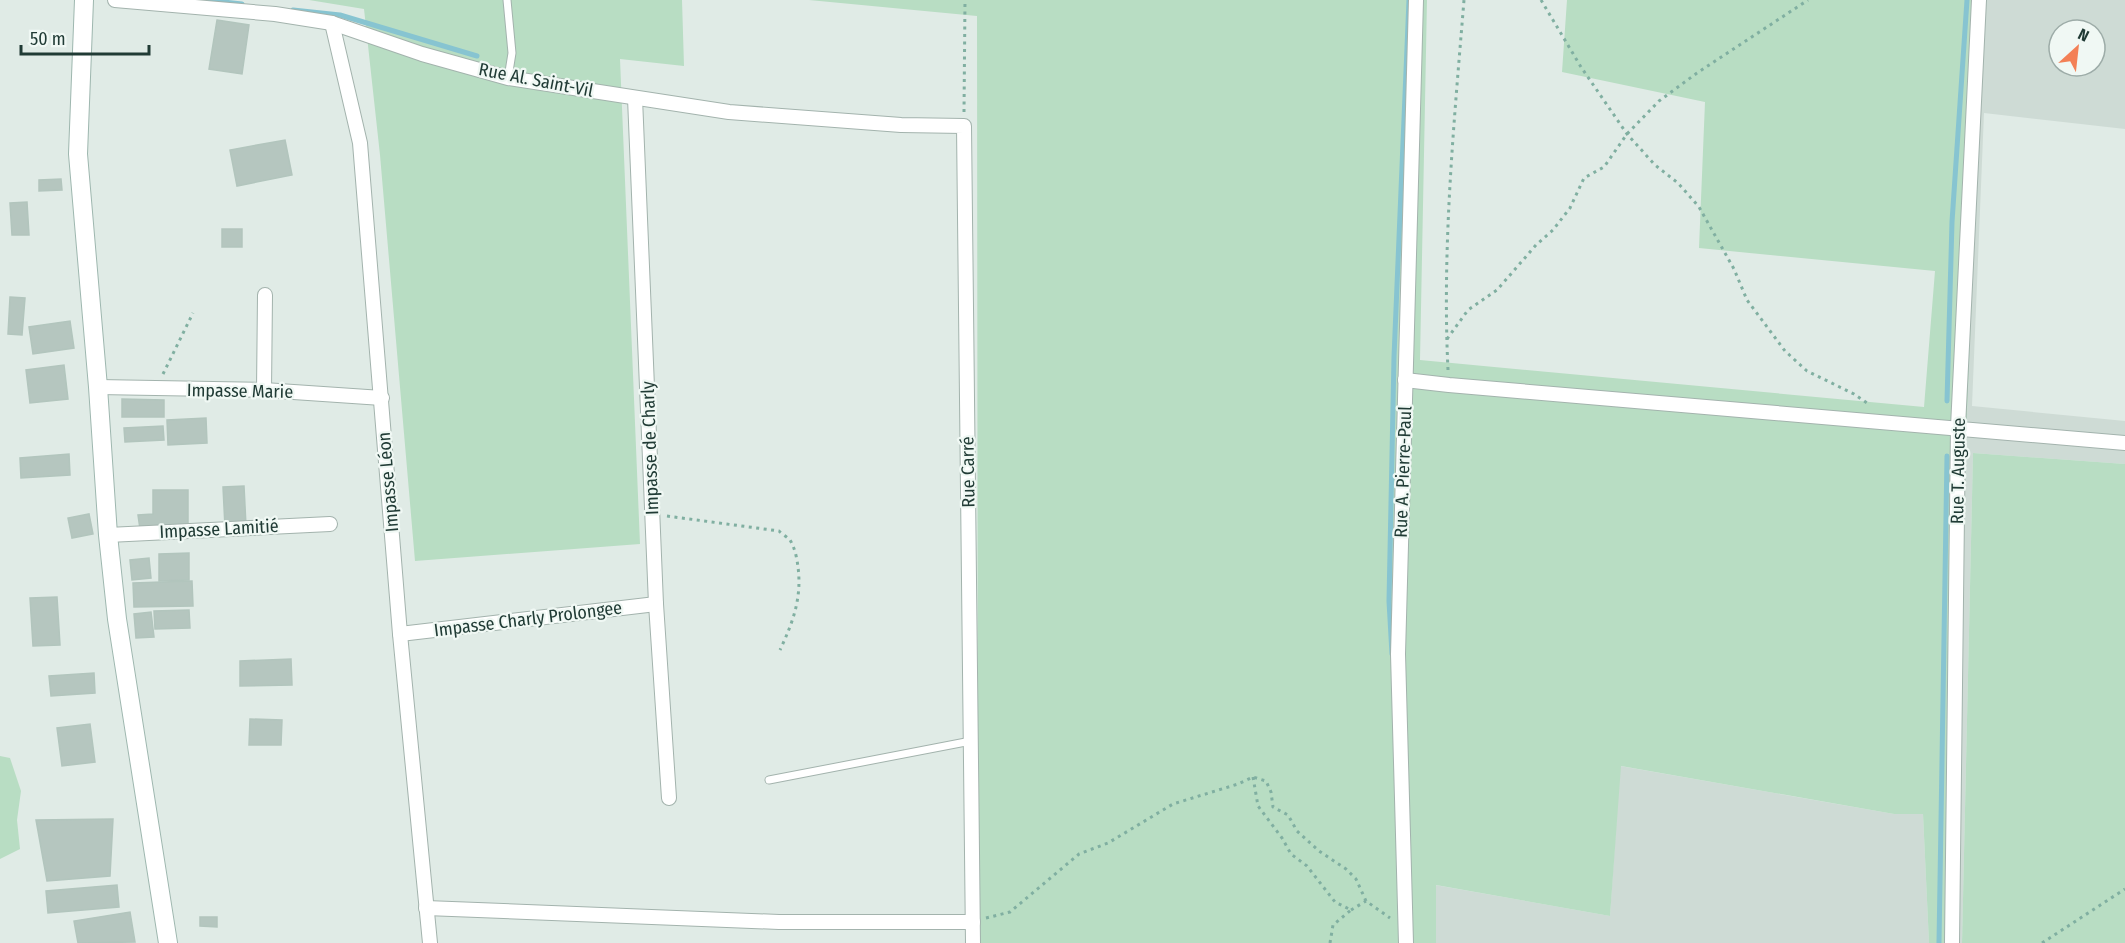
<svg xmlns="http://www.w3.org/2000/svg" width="2125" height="943" viewBox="0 0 2125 943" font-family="'Fira Sans Condensed',sans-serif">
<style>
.built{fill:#cedbd5;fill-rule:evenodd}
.green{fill:#b8ddc3}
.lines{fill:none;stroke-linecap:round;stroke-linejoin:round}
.stream{stroke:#87c4d1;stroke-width:5}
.building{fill:#b5c6bf;stroke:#b2c5bd;stroke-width:1.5}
.lane-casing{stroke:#a3b3ad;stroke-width:9}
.street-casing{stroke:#a3b3ad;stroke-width:16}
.secondary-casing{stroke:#9eb7af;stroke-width:20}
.path{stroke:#80afa1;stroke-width:3;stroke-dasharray:3 4.5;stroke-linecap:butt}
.lane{stroke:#fff;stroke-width:7}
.street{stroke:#fff;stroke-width:14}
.secondary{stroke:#fff;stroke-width:18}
.labels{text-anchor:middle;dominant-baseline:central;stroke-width:4.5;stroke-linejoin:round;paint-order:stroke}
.street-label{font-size:18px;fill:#203b35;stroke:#f0f8f4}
</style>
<rect width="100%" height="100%" fill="#e0ebe6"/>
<g class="built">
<path d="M1986,0H2125V129L1984,113L1972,406L2125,421V464L1973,453L1962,943H1958L1955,707L1983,27ZM2059,30H2095V66H2059Z"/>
<path d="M1620,766L1894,814H1923L1929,943H1436L1435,885L1610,916Z"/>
</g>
<g class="green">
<path d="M309,0H682L684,66L620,59L640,544L415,561L380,155L364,9Z"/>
<path d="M809,0H1427L1420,360L1924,407L1935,271L1699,248L1705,102L1562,72L1567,0H1986L1983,27L1955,707L1958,943H1929L1923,814H1894L1621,766L1610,916L1436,885V943H978L977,16Z"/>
<path d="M1973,453L2125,464V943H1962Z"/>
<path d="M0,756L10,758L21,791L17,820L20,849L0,859Z"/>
</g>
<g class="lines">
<g class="stream">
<path d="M205,0L242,4"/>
<path d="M293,10L340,15L477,56"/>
<path d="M1947,401L1952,222L1967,0"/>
<path d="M1392,654L1389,601L1394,357L1409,0"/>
<path d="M1939,943L1947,456"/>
</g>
</g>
<g class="building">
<path d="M217,20L249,25L242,74L209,69Z"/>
<path d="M285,140L292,175L237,186L230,150Z"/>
<path d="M61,179L62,190L39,191V180Z"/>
<path d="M27,202L29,235H12L10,203Z"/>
<rect x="222" y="229" width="20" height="18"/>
<path d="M10,297L25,298L22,335L8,334Z"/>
<path d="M70,321L74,348L33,354L29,327Z"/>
<path d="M64,365L68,399L30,403L26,370Z"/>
<path d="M122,399L164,400V417H122Z"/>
<path d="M206,418L207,443L168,445L167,420Z"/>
<path d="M163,426L164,440L125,442L124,428Z"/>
<path d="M69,454L70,475L21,478L20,458Z"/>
<path d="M244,486L246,526L225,527L223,487Z"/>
<path d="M153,490H188V528L140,529L138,515L153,514Z"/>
<path d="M89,514L93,534L72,538L68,518Z"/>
<path d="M189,553V580L159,581V554Z"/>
<path d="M149,558L151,578L132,580L130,560Z"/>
<path d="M192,581L193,606L134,607L133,583Z"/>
<path d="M57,597L60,645L33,646L30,598Z"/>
<path d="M189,610L190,628L155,629L154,611Z"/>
<path d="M151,612L154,637L136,638L134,614Z"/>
<path d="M291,659L292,685L240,686V661Z"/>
<path d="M94,673L95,693L51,696L49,676Z"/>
<path d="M250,719L282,720L281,745H249Z"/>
<path d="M90,724L95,762L62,766L57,728Z"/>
<path d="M113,819L110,876L47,881L36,820Z"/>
<path d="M117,885L119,907L48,913L46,891Z"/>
<path d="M130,912L135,942L78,943L74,921Z"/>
<path d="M200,917H217V927L200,926Z"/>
</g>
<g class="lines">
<g class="lane-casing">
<g id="lane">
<path d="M507,0L512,53L508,78"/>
<path d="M769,780L971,741"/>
</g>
</g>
<g class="street-casing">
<g id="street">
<path d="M115,0L275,14L332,23L422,54L508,78L729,112L901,125L964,126L973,943"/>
<path d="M332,23L360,143L400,634L430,943"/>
<path d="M635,98L656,604L669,798"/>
<path d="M1405,380L1449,385L2125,443"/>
<path d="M98,387L264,390L382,398"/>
<path d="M264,390L265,295"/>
<path d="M108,535L330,524"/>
<path d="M400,634L656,604"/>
<path d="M426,908L779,922H973"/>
<path d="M1406,943L1398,654L1416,0"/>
<path d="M1952,943L1958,427L1979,0"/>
</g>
</g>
<g class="secondary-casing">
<path id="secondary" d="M84,0L78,154L98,387L108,535L117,619L168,943"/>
</g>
<g class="path">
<path d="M1541,0L1581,67L1627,134L1655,165L1678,183L1699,207L1734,269L1747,300L1785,351L1807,371L1854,394L1870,405"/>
<path d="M964,112L965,0"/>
<path d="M1447,339L1468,310L1497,290L1536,245L1553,230L1570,208L1584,178L1604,167L1627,134L1659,101L1697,73L1808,0"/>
<path d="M1448,370C1442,246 1454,123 1464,0"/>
<path d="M163,374L193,313"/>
<path d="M667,516L779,531C782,534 787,537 790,540C795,548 797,559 798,567C802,598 793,622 780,650"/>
<path d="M1253,777L1258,806L1282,838L1291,854L1307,866L1335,902L1351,910L1333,925L1330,943"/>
<path d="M1351,910L1366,901"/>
<path d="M986,918L1010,912L1079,854L1108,843L1173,804L1238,784L1253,777L1266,781L1271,792L1273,807L1288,815L1297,831L1319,851L1346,869L1356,879L1366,901L1390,918"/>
<path d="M2042,943L2125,889"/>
</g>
<use href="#lane" class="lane"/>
<use href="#street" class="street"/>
<use href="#secondary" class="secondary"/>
</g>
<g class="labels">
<g class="street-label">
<text transform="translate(536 80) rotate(11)">Rue Al. Saint-Vil</text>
<text transform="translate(240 391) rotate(1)">Impasse Marie</text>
<text transform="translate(650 448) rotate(-92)">Impasse de Charly</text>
<text transform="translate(1958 471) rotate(-89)">Rue T. Auguste</text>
<text transform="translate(968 472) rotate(-91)">Rue Carré</text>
<text transform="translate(1403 472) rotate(-88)">Rue A. Pierre-Paul</text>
<text transform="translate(388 482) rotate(-95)">Impasse Léon</text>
<text transform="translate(219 529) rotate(-3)">Impasse Lamitié</text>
<text transform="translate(528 619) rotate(-7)">Impasse Charly Prolongee</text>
</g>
</g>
<g transform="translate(2077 48) rotate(27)"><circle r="28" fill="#f0f8f4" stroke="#9daca8" stroke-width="1.5"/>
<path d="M0-4.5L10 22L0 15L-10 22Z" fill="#f38056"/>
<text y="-9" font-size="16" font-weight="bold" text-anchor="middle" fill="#203b35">N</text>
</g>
<path d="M21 45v9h128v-9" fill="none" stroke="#203b35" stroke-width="3"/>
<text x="30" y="45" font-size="18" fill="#203b35" stroke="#f0f8f4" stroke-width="4.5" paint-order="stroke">50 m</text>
</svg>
